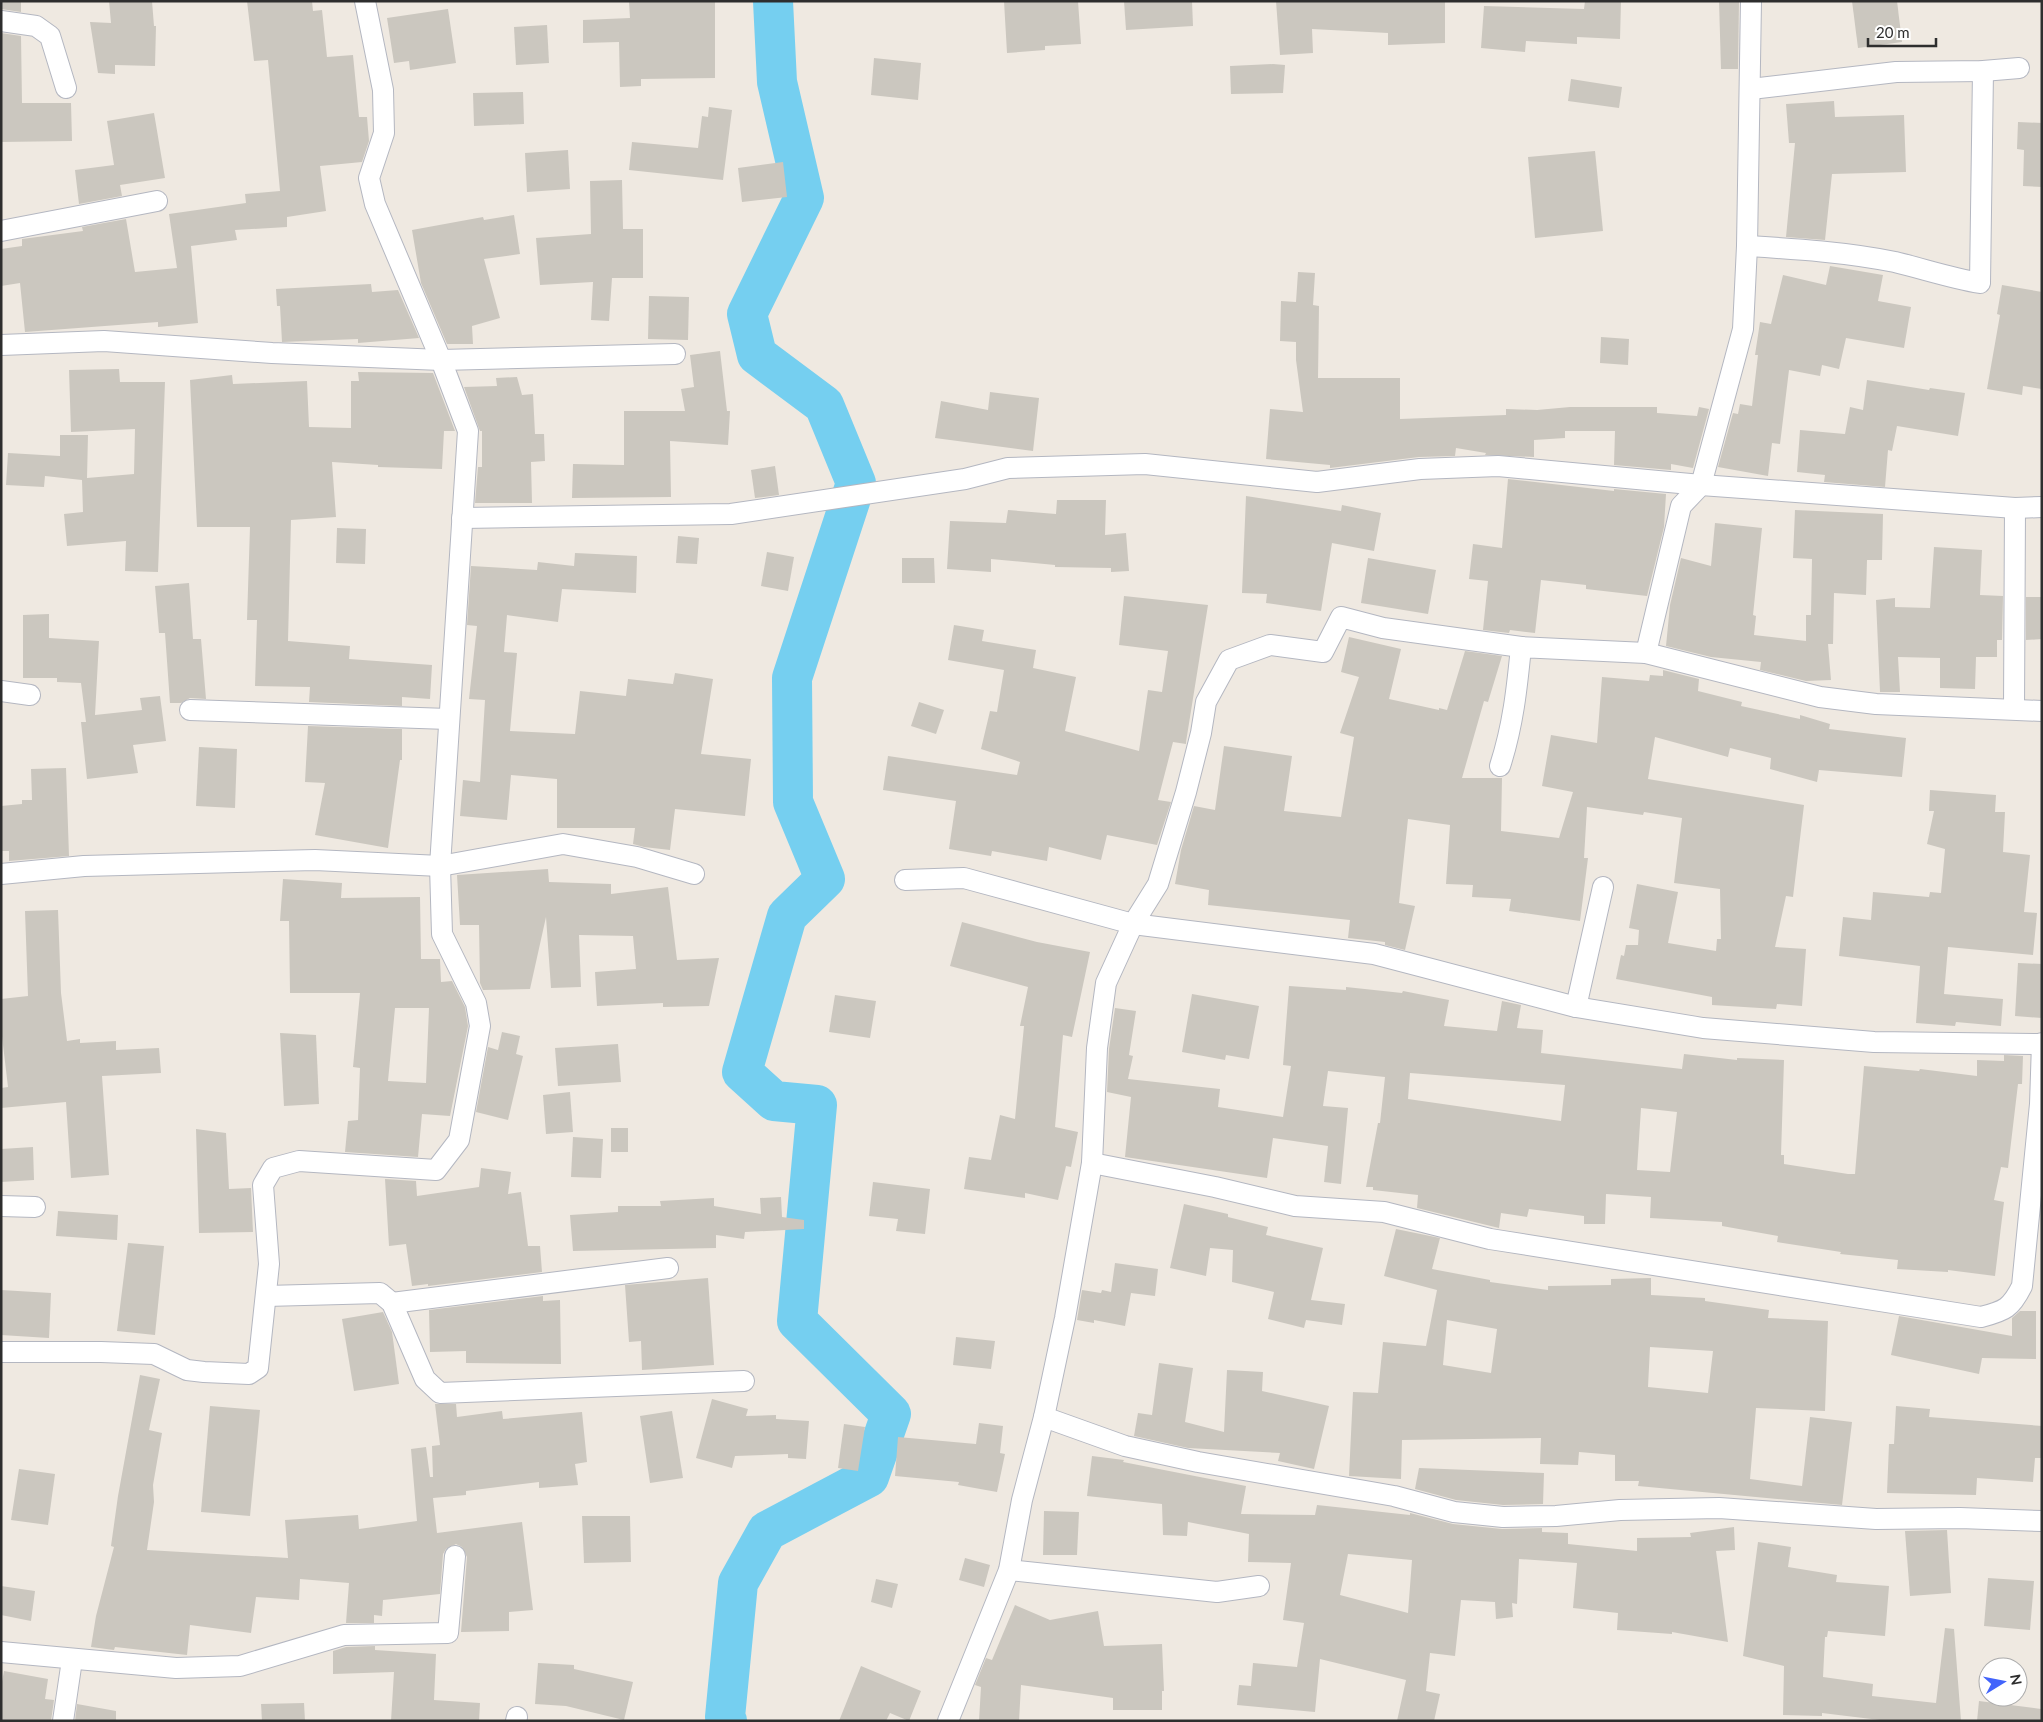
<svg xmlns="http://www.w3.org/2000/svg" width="2043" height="1722" viewBox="0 0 2043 1722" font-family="Lato,sans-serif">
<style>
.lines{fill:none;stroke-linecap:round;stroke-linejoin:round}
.river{stroke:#75cff0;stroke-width:40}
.building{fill:#cbc7bf;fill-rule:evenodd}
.minor-casing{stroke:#b4b7c1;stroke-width:22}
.minor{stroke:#fff;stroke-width:20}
</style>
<rect width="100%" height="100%" fill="#efe9e1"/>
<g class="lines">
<path class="river" d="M727,1721L725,1717L738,1583L767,1531L869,1477L891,1414L797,1321L817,1105L774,1101L742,1072L787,916L825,879L793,802L792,678L856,483L824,405L757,355L747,314L804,198L777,82L773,1"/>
</g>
<g class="building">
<path d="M1,1H21V12L1,9Z"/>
<path d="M109,1H152L154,26H156L155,66L115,65V74L98,73L90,22L111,23Z"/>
<path d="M247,1H312L313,11L322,10L327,57L353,55L359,117H367L369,141L362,162L320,166L326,211L287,217V227L235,230L237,240L191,246L198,323L158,327V322L25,332L20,283L1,286V249L22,246V239L83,231L82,227L126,219L135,272L177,268L169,214L246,203L245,194L280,191L268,60L254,61Z"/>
<path d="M715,1V78L641,79V86L620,87L619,42L583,43V20L630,18L629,2Z"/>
<path d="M1004,1H1078L1081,44L1045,46V50L1007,53Z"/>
<path d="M1124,1H1192L1193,26L1126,30Z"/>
<path d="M1276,1H1445V43L1388,45V33L1312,29L1313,53L1280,55Z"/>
<path d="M1585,1H1621L1620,39L1577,37V44L1526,41L1525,52L1481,48L1484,6L1584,9Z"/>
<path d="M1719,1H1739L1738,69H1721Z"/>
<path d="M1852,1H1897L1902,42L1858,48Z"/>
<path d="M448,9L456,63L410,70L409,61L394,63L387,18Z"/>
<path d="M547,25L549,63L516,65L514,27Z"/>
<path d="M1,33L21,36L22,103H71L72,141L1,142Z"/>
<path d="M874,58L921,63L918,100L871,95Z"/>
<path d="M1273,64L1285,65L1283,93L1231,94L1230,66Z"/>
<path d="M1571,79L1622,87L1619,108L1568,101Z"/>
<path d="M523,92L524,124L474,126L473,93Z"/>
<path d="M1834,101L1835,117L1904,115L1906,172L1832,174L1825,240L1786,237L1795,143H1789L1786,104Z"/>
<path d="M709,107L732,110L723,180L629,170L632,142L698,148L702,116L708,117Z"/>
<path d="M154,113L165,178L120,185L122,196L79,204L75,170L114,165L107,121Z"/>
<path d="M2018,122L2042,123V187L2023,186L2024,150L2017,149Z"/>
<path d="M568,150L570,189L527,192L525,153Z"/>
<path d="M1595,151L1603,231L1535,238L1528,157Z"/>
<path d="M783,162L787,197L742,202L738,168Z"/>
<path d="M622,180L623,229H643V278H612L609,321L591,320L593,282L540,285L536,238L591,234L590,181Z"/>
<path d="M514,215L520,254L484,259L500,318L472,326L473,344H447L421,283L412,230L483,217L484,220Z"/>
<path d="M1830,266L1883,275L1878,301L1911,307L1904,348L1846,338L1839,369L1822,365L1820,376L1789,370L1780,444L1772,443L1768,476L1718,467L1733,413L1738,414L1740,404L1752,406L1758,355H1755L1760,322L1771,324L1783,275L1826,285Z"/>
<path d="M1298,272L1315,273L1313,305L1319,306L1318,378H1400V419L1506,415V409L1537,410L1570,407H1657V413L1697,416L1699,407L1709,409L1693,468L1671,464V470L1614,465L1615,431H1565V438L1534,440V457L1485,455L1486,453L1456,448L1455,456L1419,457L1330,468V465L1266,459L1270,409L1303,412L1296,360V342L1280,341L1281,301L1296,302Z"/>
<path d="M371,284L372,292L398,290L419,338L358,343V339L282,342L280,306H277L276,289Z"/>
<path d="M2002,285L2042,292V389L2023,386L2022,395L1987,389L2000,315L1997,314Z"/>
<path d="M649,296L689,297L688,340L648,339Z"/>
<path d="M1601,337L1629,339L1628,365L1600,363Z"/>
<path d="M720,351L727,411H730L728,445L670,441L671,497L572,498L573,464L624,465V411H685L681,389L694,387L690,355Z"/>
<path d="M119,369L120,382H165L158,572L125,571L126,541L67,546L64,514L83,512L82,480L45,476L44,487L6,485L8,453L60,456V435H88L87,478L134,474L135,429L71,432L69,370Z"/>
<path d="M358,372L433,373L455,431H444L442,469L378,467V465L332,462L336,517L291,520L288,641L350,646L349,659L432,665L430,699L402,697V706L309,702L310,687L255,686L257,620H247L250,527H197L190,380L232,375L233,384L307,381L309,427L351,428V381H359Z"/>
<path d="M517,377L522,395L533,394L535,434H544L545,461L531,462L532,503H475L478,467H482V431H480L464,387L497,386L496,378Z"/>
<path d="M1867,380L1929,390L1930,388L1965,393L1958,436L1897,426L1892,451L1888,450L1885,487L1824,482L1825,475L1797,472L1800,430L1845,434L1850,407L1863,410Z"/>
<path d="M990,392L1039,398L1033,451L935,438L941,401L988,410Z"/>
<path d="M775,466L779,495L755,498L751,470Z"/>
<path d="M1508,479L1614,491V489L1666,494L1664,527L1647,596L1586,589V585L1541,580L1535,633L1510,630L1509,633L1483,630L1488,581L1469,579L1473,544L1502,548Z"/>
<path d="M1246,496L1341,511L1342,505L1381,513L1374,551L1332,543L1321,611L1266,603L1267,594L1242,593Z"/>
<path d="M1057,500H1106L1105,535L1126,533L1129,571L1111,572V568L1055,567V565L991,559V572L947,569L950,521L1006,523L1008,510L1056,514Z"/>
<path d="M1795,510L1883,514L1882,560H1867L1866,595L1834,593L1833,644H1828L1831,680L1806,681L1760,670L1761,662L1711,657L1666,646L1670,605L1681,558L1711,566L1715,523L1762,528L1753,615L1756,616L1754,635L1806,641V615H1811L1812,559L1793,558Z"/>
<path d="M337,528L366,529L365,564L336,563Z"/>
<path d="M678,536L699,538L697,564L676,563Z"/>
<path d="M1934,547L1982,550L1980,595L2003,596L2002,640H1997V657H1976L1975,689L1940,688V658L1898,657L1900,692H1880L1876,600L1895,598V607L1930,608Z"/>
<path d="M767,552L794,557L788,591L761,586Z"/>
<path d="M575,553L637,556L636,593L562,589L558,622L507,615L504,652L517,653L510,731L575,734L580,691L626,696L628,679L673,684L675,673L713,679L701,754L751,759L745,816L675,809L670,850L644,847L633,844L635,828H557V779L511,775L507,820L460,816L463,780L480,782L485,700L469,699L477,626L467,625L471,566L537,570L538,562L574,566Z"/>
<path d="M902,558H934L935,583H902Z"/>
<path d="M1368,558L1436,570L1428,614L1361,603Z"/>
<path d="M189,583L193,639H201L206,699L190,698L181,703H170L165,633H159L155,586Z"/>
<path d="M1124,596L1208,605L1186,742V744L1173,742L1158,800L1171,802L1157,845L1107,835L1101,860L1049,847L1047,861L992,851L991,856L949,849L956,801L883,790L888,756L1017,775L1020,762L981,749L990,711L997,712L1004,670L948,660L954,625L984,630L982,641L1036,650L1033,668L1076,677L1065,731L1139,751L1148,690L1162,692L1168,651L1119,645Z"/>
<path d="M2026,597H2042V639L2026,640Z"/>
<path d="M49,614V638L99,641L95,715L142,710L140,698L160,696L166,741L133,745L138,773L87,779L81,722H86L81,683L57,682V678H23V615Z"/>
<path d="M1349,637L1401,649L1389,699L1439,710V708L1447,710L1465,651L1502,656L1488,702L1484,701L1462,778H1502L1501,831L1559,838L1573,792L1542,786L1551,735L1597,743L1602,677L1649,681L1650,675L1663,676V670L1699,679L1698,691L1742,702L1741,706L1800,719V715L1830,724L1829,729L1906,738L1902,777L1819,770L1817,782L1770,769L1771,758L1730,748L1728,757L1655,737L1648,779L1804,805L1793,897L1786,896L1775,947L1806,949L1802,1006L1777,1004L1776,1009L1712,1005V997L1616,979L1621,955L1624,956L1626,945H1638L1639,930L1629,928L1637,884L1678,892L1668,943L1716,951L1717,939H1721L1720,889L1674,883L1682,818L1644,812L1643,815L1587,807L1584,858H1588L1580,921L1509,911L1511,899L1472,897L1473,885L1446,884L1450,825L1408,819L1399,903L1415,906L1405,950L1385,945V942L1348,938L1350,920L1208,905L1209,890L1175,884L1181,850L1194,806L1215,810L1224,746L1292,756L1284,811L1341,817L1354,737L1340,733L1359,677L1341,672Z"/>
<path d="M919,702L944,710L936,734L911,726Z"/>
<path d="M308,726L402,729V760H400L388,848L315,835L325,783L305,782Z"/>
<path d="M199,747L237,749L235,808L196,806Z"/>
<path d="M66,768L69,856L9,861V851H1V806L22,804V800H32L31,769Z"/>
<path d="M1930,790L1996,795L1995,812H2005L2003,852L2030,855L2024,912L2037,913L2033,955L1948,947L1944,994L2003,999L2001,1026L1956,1022L1955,1026L1916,1023L1920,966L1839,956L1843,917L1871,920L1873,892L1929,897L1930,892L1941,893L1945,849L1927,844L1934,811H1929Z"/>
<path d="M548,869L549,882L611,884V894L668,887L677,960L719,958L709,1006L663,1007V1003L597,1006L595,972L636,969L633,936L579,935L581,987L551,988L546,917L530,989L483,990L480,983L479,925H460L457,875Z"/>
<path d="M283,879L342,883L341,898L420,897L421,959H440L441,982L452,981L465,1007L468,1026L450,1116L422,1114L418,1157L345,1152L348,1121L358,1120L360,1068L353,1067L360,993H290L289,921H280ZM395,1008H429L426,1083L388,1081Z"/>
<path d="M58,910L61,993L67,1041L80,1039V1043L116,1041V1050L159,1048L161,1073L102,1076L109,1175L71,1178L66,1102L1,1108V1088L8,1087L1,1028V999L28,996L25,911Z"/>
<path d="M962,922L1037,942L1090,952L1072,1037L1063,1035L1055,1127L1078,1132L1071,1167L1066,1166L1058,1200L1025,1193V1198L964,1189L969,1157L991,1160L1000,1115L1015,1119L1024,1026H1020L1028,987L950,966Z"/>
<path d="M2018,963L2042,964V1018L2015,1016Z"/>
<path d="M1289,986L1346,990V987L1402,993L1403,991L1449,1000L1444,1026L1497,1031L1502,1001L1521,1005L1517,1028L1543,1030L1541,1053L1682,1069L1684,1054L1737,1060V1058L1784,1060L1781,1155H1784V1164L1848,1174H1855L1864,1066L1919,1071L1920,1069L1977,1076V1060L2004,1061V1055L2023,1056L2022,1084H2018L2008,1168L2001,1167L1994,1200L2004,1202L1995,1276L1948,1270V1272L1897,1269L1898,1260L1840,1254L1841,1252L1777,1242L1778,1236L1722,1226V1222L1650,1218L1651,1197L1606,1194L1605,1224H1584V1216L1529,1209L1527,1217L1501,1213L1499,1228L1417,1208L1418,1195L1373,1190V1187H1366L1378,1123H1380L1385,1077L1328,1071L1323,1106L1348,1108L1341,1184L1324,1182L1328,1146L1273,1138L1267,1178L1125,1157L1131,1097L1107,1092L1109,1049L1115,1008L1136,1011L1129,1055L1133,1056L1128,1079L1220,1089L1218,1107L1283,1117L1291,1066L1283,1065ZM1410,1073L1565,1085L1561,1121L1408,1099ZM1641,1108L1677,1112L1670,1172L1637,1170Z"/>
<path d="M1192,994L1259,1006L1249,1059L1226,1055L1225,1060L1182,1052Z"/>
<path d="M835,995L876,1001L870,1038L829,1032Z"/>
<path d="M502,1032L520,1036L516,1054L523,1056L508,1120L476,1112L488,1047L498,1050Z"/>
<path d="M280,1033L316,1035L319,1104L284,1106Z"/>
<path d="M618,1044L621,1082L558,1086L555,1048Z"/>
<path d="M570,1092L573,1132L546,1134L543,1095Z"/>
<rect x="611" y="1128" width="17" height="24"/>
<path d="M196,1129L226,1133L229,1189L251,1188L253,1232L199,1233Z"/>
<path d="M573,1137L603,1139L601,1178L571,1177Z"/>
<path d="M33,1147L34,1180L1,1182V1149Z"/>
<path d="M481,1168L511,1172L508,1194L521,1192L528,1246H540L542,1272L428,1286V1284L412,1286L406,1244L389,1246L385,1179L416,1181L417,1196L479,1187Z"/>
<path d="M873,1182L930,1189L925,1234L896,1231L898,1219L869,1216Z"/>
<path d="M781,1197L782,1217L804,1220V1229L745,1232L744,1239L716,1235V1248L573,1251L570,1215L618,1212V1206H661L660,1201L714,1198V1206L761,1214L760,1198Z"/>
<path d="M1184,1204L1228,1214V1217L1268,1227L1266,1235L1323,1248L1311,1300L1345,1304L1342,1325L1306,1320L1304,1328L1268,1319L1274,1292L1232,1282L1233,1250L1210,1248L1206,1276L1170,1268Z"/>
<path d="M58,1211L118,1215L117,1240L56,1236Z"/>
<path d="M1396,1229L1440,1238L1432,1269L1490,1280V1282L1548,1290V1286L1611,1285V1279L1651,1278V1295L1705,1298V1301L1769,1310L1768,1318L1828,1321L1825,1411L1756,1408L1750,1479L1802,1486L1810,1417L1852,1422L1842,1505L1638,1486L1639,1481H1615V1455L1579,1452L1578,1465L1540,1464L1541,1438L1402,1440L1401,1479L1349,1476L1353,1392L1378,1393L1383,1342L1426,1346L1437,1290L1384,1276ZM1447,1320L1497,1329L1491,1373L1443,1365ZM1650,1347L1713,1351L1708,1393L1648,1387Z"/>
<path d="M128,1243L164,1246L155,1335L117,1331Z"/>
<path d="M1115,1263L1158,1269L1155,1296L1131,1293L1125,1326L1094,1320V1323L1077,1320L1082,1290L1101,1293L1102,1290L1111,1292Z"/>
<path d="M708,1278L714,1365L642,1370L641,1341L629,1342L625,1285Z"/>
<path d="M1,1290L51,1293L49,1338L1,1335Z"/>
<path d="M543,1296V1301L560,1300L561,1364L466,1363V1351L430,1352L429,1310Z"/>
<path d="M2020,1311H2036V1359L1982,1358L1979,1374L1891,1355L1899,1316L2012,1336V1318Z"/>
<path d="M383,1312L392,1332L399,1384L354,1391L342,1319Z"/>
<path d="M956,1337L995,1341L991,1369L953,1365Z"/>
<path d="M1159,1363L1193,1368L1185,1422L1224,1432L1227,1370L1263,1372L1262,1391L1329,1406L1314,1469L1278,1461L1280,1453L1188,1448L1134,1436L1138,1413L1152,1415Z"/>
<path d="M140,1375L160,1379L149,1430L162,1433L153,1485L154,1502L147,1550L288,1558L285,1520L358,1515L359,1529L417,1521L411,1449L426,1447L430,1477H433L432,1446L440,1445L435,1404H456L457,1417L502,1411L503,1419L582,1412L587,1462L575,1464L578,1485L539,1488V1482L466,1491V1495L433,1498L437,1533L522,1522L533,1610L509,1612V1631L461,1632L467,1557L462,1547L456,1544L446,1549L443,1554L440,1594L383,1600L382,1616L374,1615V1623H346L349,1583L300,1579L299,1600L256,1597L251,1633L190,1625L187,1655L115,1647L114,1650L91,1647L96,1616L114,1547L111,1546L118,1496Z"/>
<path d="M712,1399L748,1409L746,1416L776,1415V1419L809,1421L806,1459L788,1458V1454L735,1456L732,1468L696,1458Z"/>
<path d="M210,1406L260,1410L250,1516L201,1512Z"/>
<path d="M1896,1406L1930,1409L1929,1417L2042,1426L2041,1458H2035L2033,1482L1977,1478L1976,1495L1887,1493L1889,1444H1894Z"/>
<path d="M672,1411L683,1478L650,1483L640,1416Z"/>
<path d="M979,1423L1003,1426L1000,1453L1005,1454L997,1492L958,1485L959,1482L895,1476L898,1437L976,1444Z"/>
<path d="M844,1424L865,1427L858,1471L838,1468Z"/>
<path d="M1092,1456L1124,1460L1123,1462L1246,1486L1241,1514L1315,1515L1317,1505L1410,1515V1513L1453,1524L1502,1529L1542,1528V1532L1568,1533V1544L1637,1551V1538L1691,1537L1690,1533L1734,1527L1735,1550L1716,1551L1728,1642L1672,1632V1634L1617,1630L1618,1613L1573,1608L1577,1563L1519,1559L1517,1604L1512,1603L1513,1617L1496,1619L1495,1602L1461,1600L1455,1656L1430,1653L1426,1691L1440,1694L1434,1721H1397L1406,1680L1320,1659L1315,1712L1237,1705L1239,1685L1251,1686L1253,1663L1297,1667L1304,1623L1283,1620L1291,1563L1248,1562L1249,1534L1188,1522L1187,1536L1163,1535L1162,1504L1087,1496ZM1348,1554L1412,1560L1408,1613L1340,1595Z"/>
<path d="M1419,1468L1544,1473L1543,1504L1503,1505L1456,1500L1415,1489Z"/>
<path d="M19,1469L55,1474L48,1525L11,1520Z"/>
<path d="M1044,1511L1079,1512L1077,1555H1043Z"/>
<path d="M582,1516H630L631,1562L584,1563Z"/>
<path d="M1947,1530L1951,1593L1910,1596L1905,1531Z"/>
<path d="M1758,1542L1791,1547L1788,1567L1837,1575L1836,1582L1889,1586L1885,1636L1828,1631L1827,1637H1825L1823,1677L1873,1684L1872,1696L1936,1703L1945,1628L1954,1629L1961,1721H1888L1822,1713V1716L1783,1715L1784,1666L1743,1656Z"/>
<path d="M965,1558L990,1565L984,1587L959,1580Z"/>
<path d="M1988,1578L2034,1581L2030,1630L1984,1626Z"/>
<path d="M876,1579L898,1584L892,1608L871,1602Z"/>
<path d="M1,1586L35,1591L31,1621L1,1615Z"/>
<path d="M1015,1605L1050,1620L1098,1611L1104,1646L1162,1644L1164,1691H1162V1710H1113V1698L1021,1685L1019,1721H979L981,1687L975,1685L986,1658L992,1660Z"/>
<path d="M375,1646V1650L436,1654L434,1700L480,1703L479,1721H391L394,1672L333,1674V1651L346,1647Z"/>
<path d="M538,1663L574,1665V1669L633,1682L624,1720L566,1706L535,1704Z"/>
<path d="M861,1666L921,1691L909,1721L890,1713L886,1721H839Z"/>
<path d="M4,1671L48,1679L45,1699L54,1700L51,1721H1V1687Z"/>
<path d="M1979,1701L2041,1709V1721H1977Z"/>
<path d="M304,1703L305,1721H262L261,1704Z"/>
<path d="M77,1704L116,1711V1721H75Z"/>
</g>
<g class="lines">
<g class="minor-casing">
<g id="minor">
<path d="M1,21L36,26L50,36L66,88"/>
<path d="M1751,89L1896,72L1983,71L2019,68"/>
<path d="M1,231L157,201"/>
<path d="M1747,246C1796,249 1846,252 1895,262C1924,269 1951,278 1980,283L1983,71"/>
<path d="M1,345L104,341L272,353L441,360L675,354"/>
<path d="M462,518L731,514L965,479L1008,468L1145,464L1317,482L1420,469L1498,466L1701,485L2015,508L2042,507"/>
<path d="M1646,653L1681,506L1701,485L1743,329L1747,246L1751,1"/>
<path d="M1,691L30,695"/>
<path d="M2014,709L2015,508"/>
<path d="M190,710L448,719"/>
<path d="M1500,766C1513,726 1517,688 1521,647L1646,653L1820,697L1876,704L2042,711"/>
<path d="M1,874L84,866L315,860L440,866L563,844L637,857L694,874"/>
<path d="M905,880L964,878L1133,924L1374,954L1576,1007L1703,1028L1874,1042L2040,1044"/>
<path d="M1576,1007L1603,887"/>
<path d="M1092,1163L1215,1187L1295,1206L1384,1212L1490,1239L1981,1317C2005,1311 2011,1308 2022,1286L2040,1104L2042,1043"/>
<path d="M1,1206L35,1207"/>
<path d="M266,1296L380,1293L392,1303L425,1379L440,1393L744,1381"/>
<path d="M392,1303L668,1268"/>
<path d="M1,1352H101L154,1354L187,1370L204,1372L249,1374L258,1368L269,1264L263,1185L273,1168L299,1161L436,1170L459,1140L480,1026L476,1003L442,934L440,866L468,431L441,360L375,204L369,178L384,133L383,90L365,1"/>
<path d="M1044,1417L1125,1446L1198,1462L1394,1496L1454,1512L1503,1517L1556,1516L1620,1510L1719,1508L1876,1519L1960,1518L2042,1521"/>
<path d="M1009,1570L1217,1592L1259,1586"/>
<path d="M1,1652L176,1668L240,1666L344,1635L448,1633L455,1556"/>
<path d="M63,1721L72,1660"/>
<path d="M516,1721L517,1717"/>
<path d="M948,1721L1009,1570L1022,1500L1044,1417L1065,1318L1092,1163L1097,1048L1106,983L1133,924L1158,884L1186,792L1201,733L1206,702L1229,660L1270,645L1323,652L1341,617L1383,628L1521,647"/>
</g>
</g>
<use href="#minor" class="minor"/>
</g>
<rect width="2043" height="1722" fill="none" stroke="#2e2e2e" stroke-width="5"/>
<g transform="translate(2003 1682) rotate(80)"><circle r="24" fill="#ffffff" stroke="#ababab"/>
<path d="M0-4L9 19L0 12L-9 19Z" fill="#4264fb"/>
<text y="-8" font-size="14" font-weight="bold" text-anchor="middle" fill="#2e2e2e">N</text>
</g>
<path d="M1868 38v8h68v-8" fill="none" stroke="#2e2e2e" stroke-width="2.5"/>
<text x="1876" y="38" font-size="15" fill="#2e2e2e" stroke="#ffffff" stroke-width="4" paint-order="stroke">20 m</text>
</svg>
